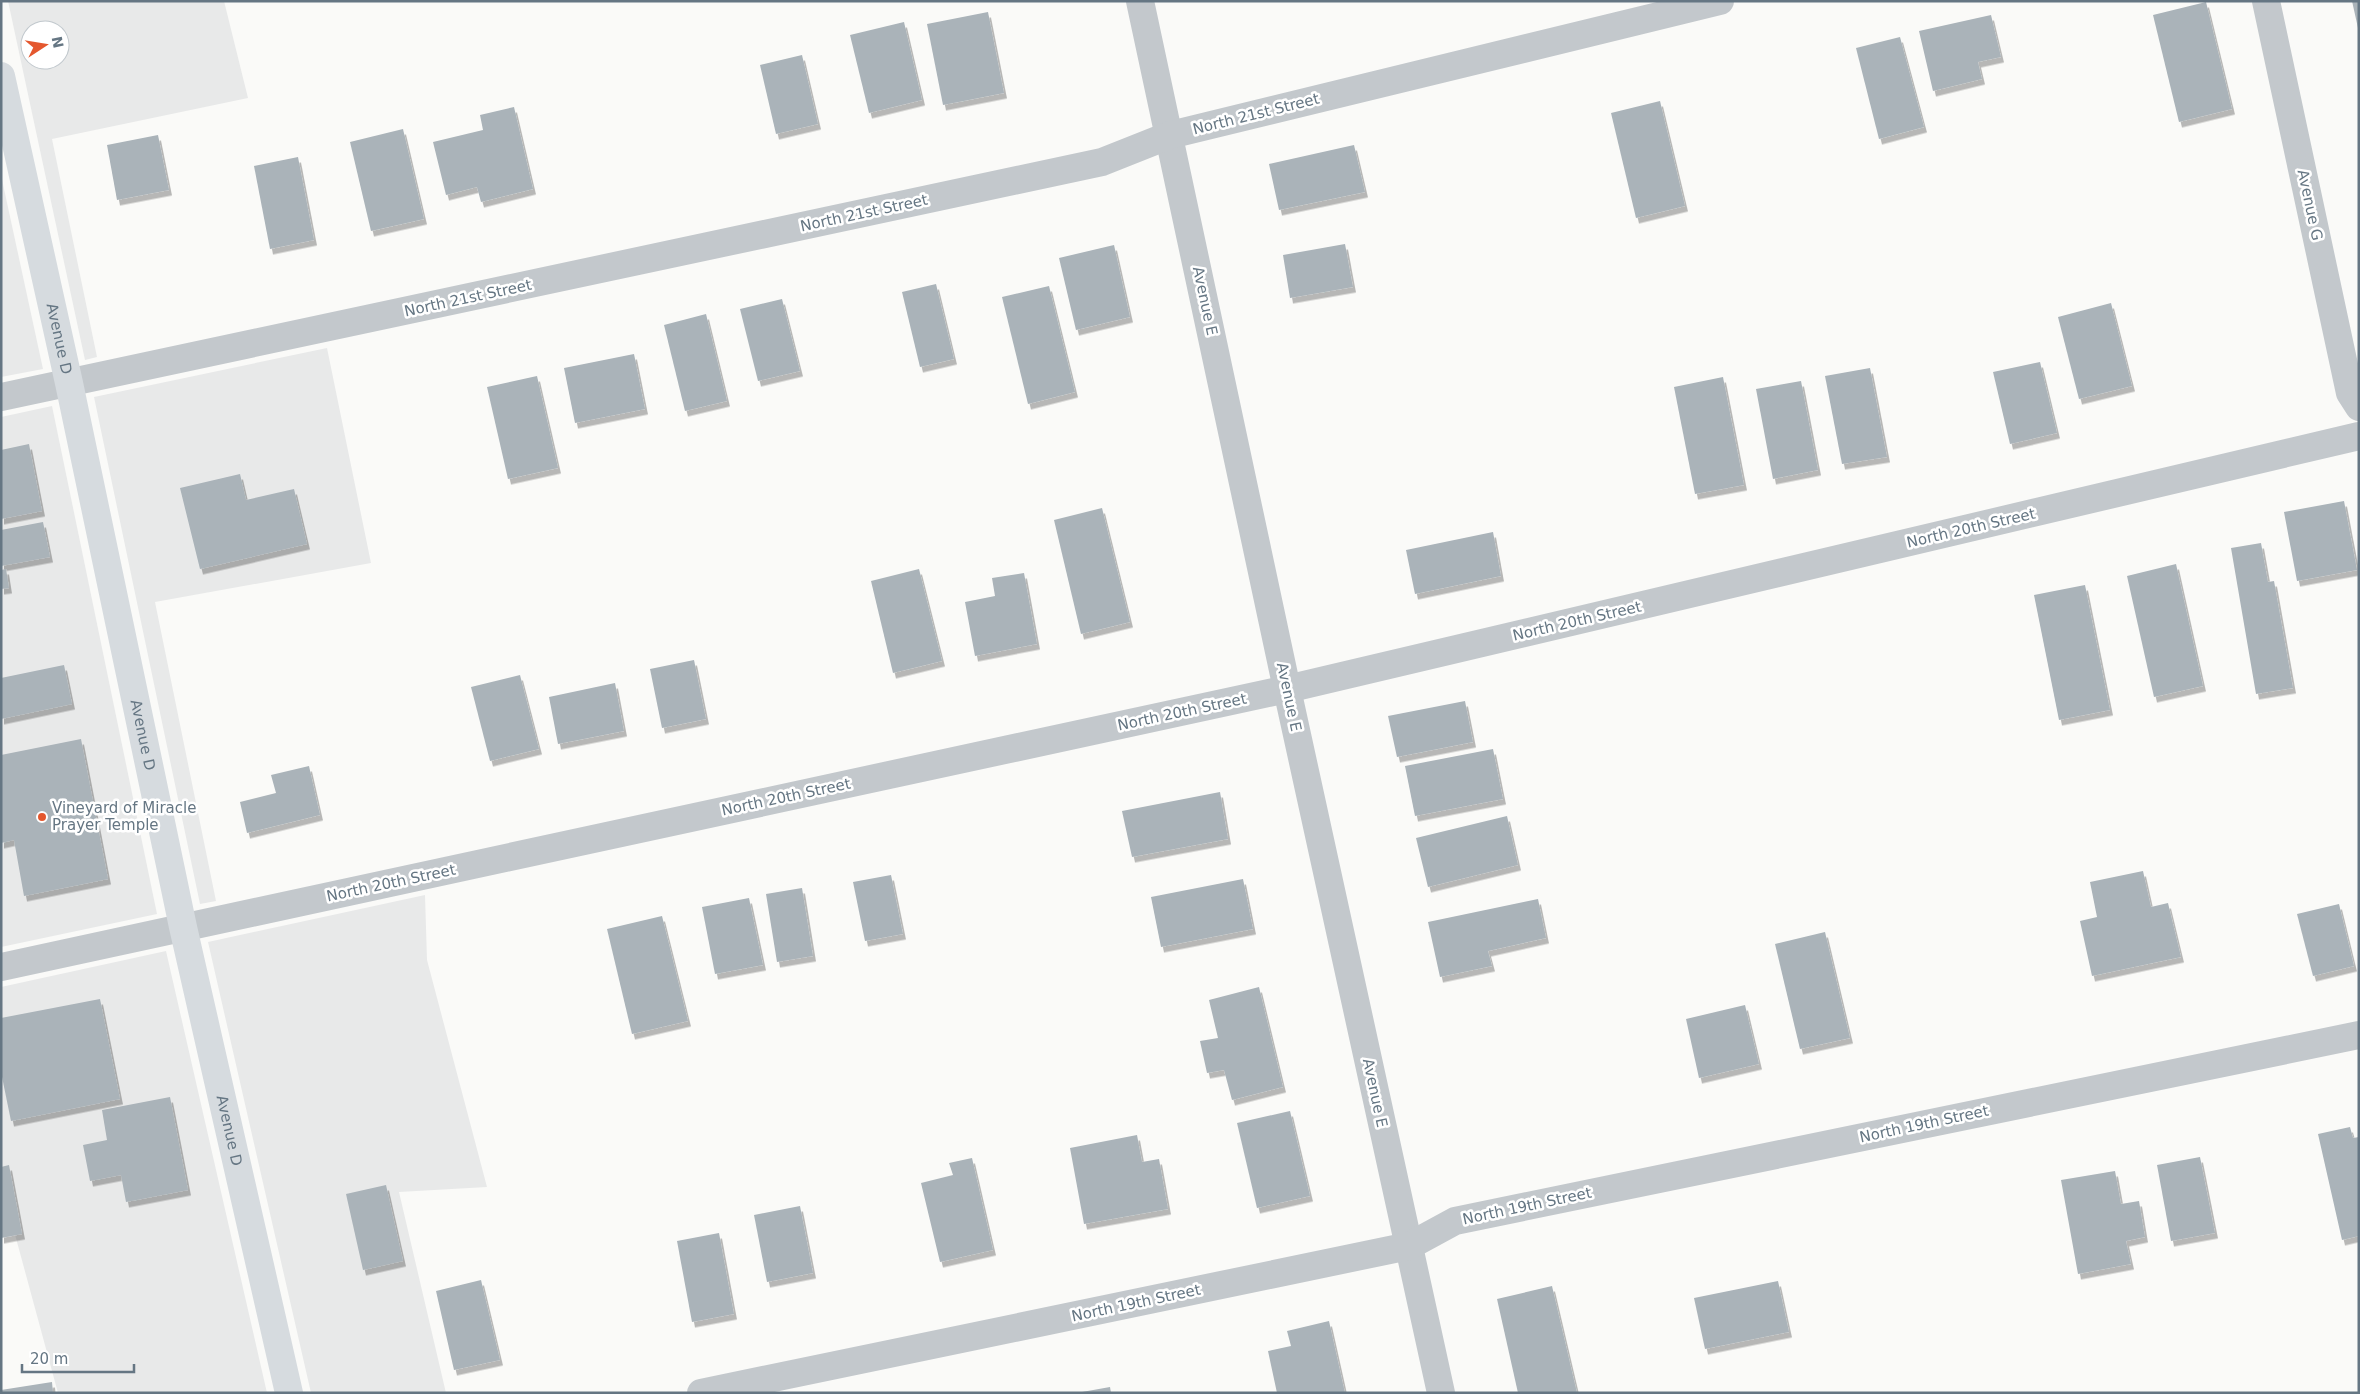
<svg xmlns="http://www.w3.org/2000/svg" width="2360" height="1394" viewBox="0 0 2360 1394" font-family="'DejaVu Sans',sans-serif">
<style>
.built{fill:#e8e9e9;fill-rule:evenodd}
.building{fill:#aab3b9;filter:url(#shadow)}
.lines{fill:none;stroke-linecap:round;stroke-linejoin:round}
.street{stroke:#c3c8cc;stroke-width:28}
.secondary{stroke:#d6dbdf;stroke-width:28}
.poi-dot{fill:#e4572e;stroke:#fff;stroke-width:2}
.labels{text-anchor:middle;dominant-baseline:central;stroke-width:5;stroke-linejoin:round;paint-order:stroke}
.street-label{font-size:15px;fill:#657683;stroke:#fff}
.poi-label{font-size:15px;fill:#657683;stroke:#fff;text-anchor:start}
</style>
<defs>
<filter id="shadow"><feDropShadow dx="3" dy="5.5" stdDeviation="0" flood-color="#0004"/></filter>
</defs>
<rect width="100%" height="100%" fill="#fafaf8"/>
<g class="built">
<path d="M8,1H224L248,98L52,139L97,357L85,360ZM30,30H60V60H30Z"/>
<path d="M1,175L43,369L1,377Z"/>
<path d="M327,348L371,563L155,602L216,901L200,904L94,397Z"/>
<path d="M52,406L157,914L1,947V417Z"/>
<path d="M425,895L427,960L487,1187L399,1192L446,1393H311L208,942Z"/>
<path d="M166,951L267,1393H58L1,1183V987Z"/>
</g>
<g class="building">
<path d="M2352,1H2359V28H2358Z"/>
<path d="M2206,2L2232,109L2179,122L2153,15Z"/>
<path d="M988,12L1004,93L943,105L927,24Z"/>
<path d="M1991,15L2001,57L1978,62L1982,79L1933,91L1919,31Z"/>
<path d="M904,22L922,100L869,113L850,35Z"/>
<path d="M1900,37L1924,127L1879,139L1856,48Z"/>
<path d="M802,55L818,124L776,134L760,65Z"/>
<path d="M1660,101L1685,206L1636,218L1611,113Z"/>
<path d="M514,107L533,189L481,202L477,187L446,195L433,142L483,130L480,115Z"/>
<path d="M403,129L424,219L371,231L350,142Z"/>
<path d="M158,135L169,190L117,200L107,145Z"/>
<path d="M1354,145L1365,192L1279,210L1269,164Z"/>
<path d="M298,157L314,240L270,249L254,166Z"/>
<path d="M1345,244L1353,287L1290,298L1283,255Z"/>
<path d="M1114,245L1130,317L1076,330L1059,258Z"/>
<path d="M936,284L954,359L920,367L902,292Z"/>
<path d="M1049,286L1075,392L1028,404L1002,297Z"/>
<path d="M782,299L800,371L758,381L740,309Z"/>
<path d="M2111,303L2132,386L2079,399L2058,317Z"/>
<path d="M706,314L727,401L685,411L664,325Z"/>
<path d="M634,354L645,409L575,423L564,368Z"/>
<path d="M2040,362L2057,433L2010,444L1993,372Z"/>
<path d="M1870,368L1887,457L1842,464L1825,376Z"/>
<path d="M537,376L558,468L508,479L487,387Z"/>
<path d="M1723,377L1744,485L1695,494L1674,387Z"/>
<path d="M1801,381L1818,470L1773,479L1756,389Z"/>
<path d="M29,444L42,511L1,519V450Z"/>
<path d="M240,474L246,500L294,489L307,544L200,569L180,488Z"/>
<path d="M2344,501L2357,570L2297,581L2284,512Z"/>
<path d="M1102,508L1130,622L1081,634L1054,520Z"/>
<path d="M43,522L50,557L1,566V530Z"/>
<path d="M1493,532L1501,576L1415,594L1406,550Z"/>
<path d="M2261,543L2268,582L2274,581L2293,688L2256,694L2231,548Z"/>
<path d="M2176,564L2203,686L2154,697L2127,576Z"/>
<path d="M6,569L9,588L1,589V570Z"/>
<path d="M919,569L942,661L893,673L871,581Z"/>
<path d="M1024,573L1037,644L975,656L965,602L995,596L992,578Z"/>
<path d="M2085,585L2110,710L2059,720L2034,595Z"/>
<path d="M694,660L706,719L662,728L650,669Z"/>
<path d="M64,665L72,704L1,719V678Z"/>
<path d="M520,675L539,749L490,761L471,687Z"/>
<path d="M615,683L624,731L558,744L549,697Z"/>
<path d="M1465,701L1473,742L1397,757L1388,716Z"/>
<path d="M81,739L108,879L24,896L14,840L1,843V755Z"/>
<path d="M1493,749L1503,799L1415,816L1405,766Z"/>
<path d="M309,766L320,815L247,833L240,802L276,793L271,775Z"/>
<path d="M1220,792L1228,839L1132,857L1122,811Z"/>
<path d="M1507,816L1518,865L1428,887L1416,838Z"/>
<path d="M2143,871L2151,907L2168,903L2181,957L2092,976L2080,921L2097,917L2090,882Z"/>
<path d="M891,875L903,934L865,941L853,882Z"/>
<path d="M1243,879L1253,929L1161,947L1151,897Z"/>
<path d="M802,888L813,956L777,962L766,894Z"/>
<path d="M749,898L763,965L715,974L702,907Z"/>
<path d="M1538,899L1546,938L1488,951L1492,966L1440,977L1428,922Z"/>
<path d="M2339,904L2354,966L2313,976L2297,914Z"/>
<path d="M662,916L688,1021L632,1034L607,929Z"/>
<path d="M1825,932L1850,1038L1800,1049L1775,944Z"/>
<path d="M1259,987L1283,1087L1232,1100L1224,1070L1207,1073L1200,1041L1218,1038L1209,1000Z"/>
<path d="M100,999L120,1099L11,1121L1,1072V1018Z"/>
<path d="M1745,1005L1759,1064L1699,1078L1686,1019Z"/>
<path d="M170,1097L188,1190L126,1202L121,1175L90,1181L83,1145L107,1140L102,1110Z"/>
<path d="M1290,1111L1310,1196L1257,1208L1237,1123Z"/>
<path d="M2350,1127L2353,1138L2359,1137V1236L2342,1240L2318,1134Z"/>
<path d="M1137,1135L1142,1162L1159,1159L1168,1209L1084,1224L1070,1148Z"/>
<path d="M2200,1157L2215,1233L2171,1241L2157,1165Z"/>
<path d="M972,1158L993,1250L940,1262L921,1183L953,1175L949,1163Z"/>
<path d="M9,1165L22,1234L1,1238V1167Z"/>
<path d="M2115,1171L2121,1204L2139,1201L2145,1237L2126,1241L2131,1264L2078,1274L2061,1180Z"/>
<path d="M386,1185L403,1261L363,1270L346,1194Z"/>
<path d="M800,1206L813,1273L767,1282L754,1215Z"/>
<path d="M719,1233L734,1314L692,1322L677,1241Z"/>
<path d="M481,1280L500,1360L454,1370L436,1291Z"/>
<path d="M1778,1281L1789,1332L1705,1349L1694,1298Z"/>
<path d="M1552,1286L1577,1393H1518L1497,1299Z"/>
<path d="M1329,1321L1345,1393H1277L1268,1351L1291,1346L1287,1331Z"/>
<path d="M52,1382L53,1393H1V1390Z"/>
<path d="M1110,1387L1111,1393H1082V1392Z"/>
</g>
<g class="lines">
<g class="street">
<path d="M1140,1L1287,689L1441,1393"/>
<path d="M2266,1L2350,393L2359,407"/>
<path d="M1,397L1102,162L1170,135L1720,1"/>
<path d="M1,967L1287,689L2359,436"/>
<path d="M701,1393L1409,1246L1455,1221L2359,1035"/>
</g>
<path class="secondary" id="s1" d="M1,76L69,383L183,927L289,1393"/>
</g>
<circle class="poi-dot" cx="42" cy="817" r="5"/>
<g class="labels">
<g class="street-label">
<text transform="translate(1256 114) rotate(-14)">North 21st Street</text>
<text transform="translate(2310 205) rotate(78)">Avenue G</text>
<text transform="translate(864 213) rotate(-12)">North 21st Street</text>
<text transform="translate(468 298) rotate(-12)">North 21st Street</text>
<text transform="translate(1205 301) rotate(78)">Avenue E</text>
<text stroke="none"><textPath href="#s1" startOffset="269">Avenue D</textPath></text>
<text transform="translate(1971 528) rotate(-13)">North 20th Street</text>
<text transform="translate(1577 621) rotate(-13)">North 20th Street</text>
<text transform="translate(1289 697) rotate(78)">Avenue E</text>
<text transform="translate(1182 712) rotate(-12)">North 20th Street</text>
<text stroke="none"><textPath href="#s1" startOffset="674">Avenue D</textPath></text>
<text transform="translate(786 797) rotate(-12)">North 20th Street</text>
<text transform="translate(391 883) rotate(-12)">North 20th Street</text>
<text transform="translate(1375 1093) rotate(78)">Avenue E</text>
<text transform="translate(1924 1124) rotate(-12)">North 19th Street</text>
<text stroke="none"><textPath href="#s1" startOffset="1079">Avenue D</textPath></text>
<text transform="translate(1527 1206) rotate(-12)">North 19th Street</text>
<text transform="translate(1136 1303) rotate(-12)">North 19th Street</text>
</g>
<g class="poi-label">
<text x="52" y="808">Vineyard of Miracle<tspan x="52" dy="17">Prayer Temple</tspan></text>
</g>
</g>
<rect width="2360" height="1394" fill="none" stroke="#657683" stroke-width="5"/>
<g transform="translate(45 45) rotate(78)"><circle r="24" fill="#ffffff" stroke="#c1c8cd"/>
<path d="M0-4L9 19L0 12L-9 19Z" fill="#e4572e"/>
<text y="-8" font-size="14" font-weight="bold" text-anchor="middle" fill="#657683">N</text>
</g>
<path d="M22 1364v8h112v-8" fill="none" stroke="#657683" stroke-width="2.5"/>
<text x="30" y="1364" font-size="15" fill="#657683" stroke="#ffffff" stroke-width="4" paint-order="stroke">20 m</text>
</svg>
